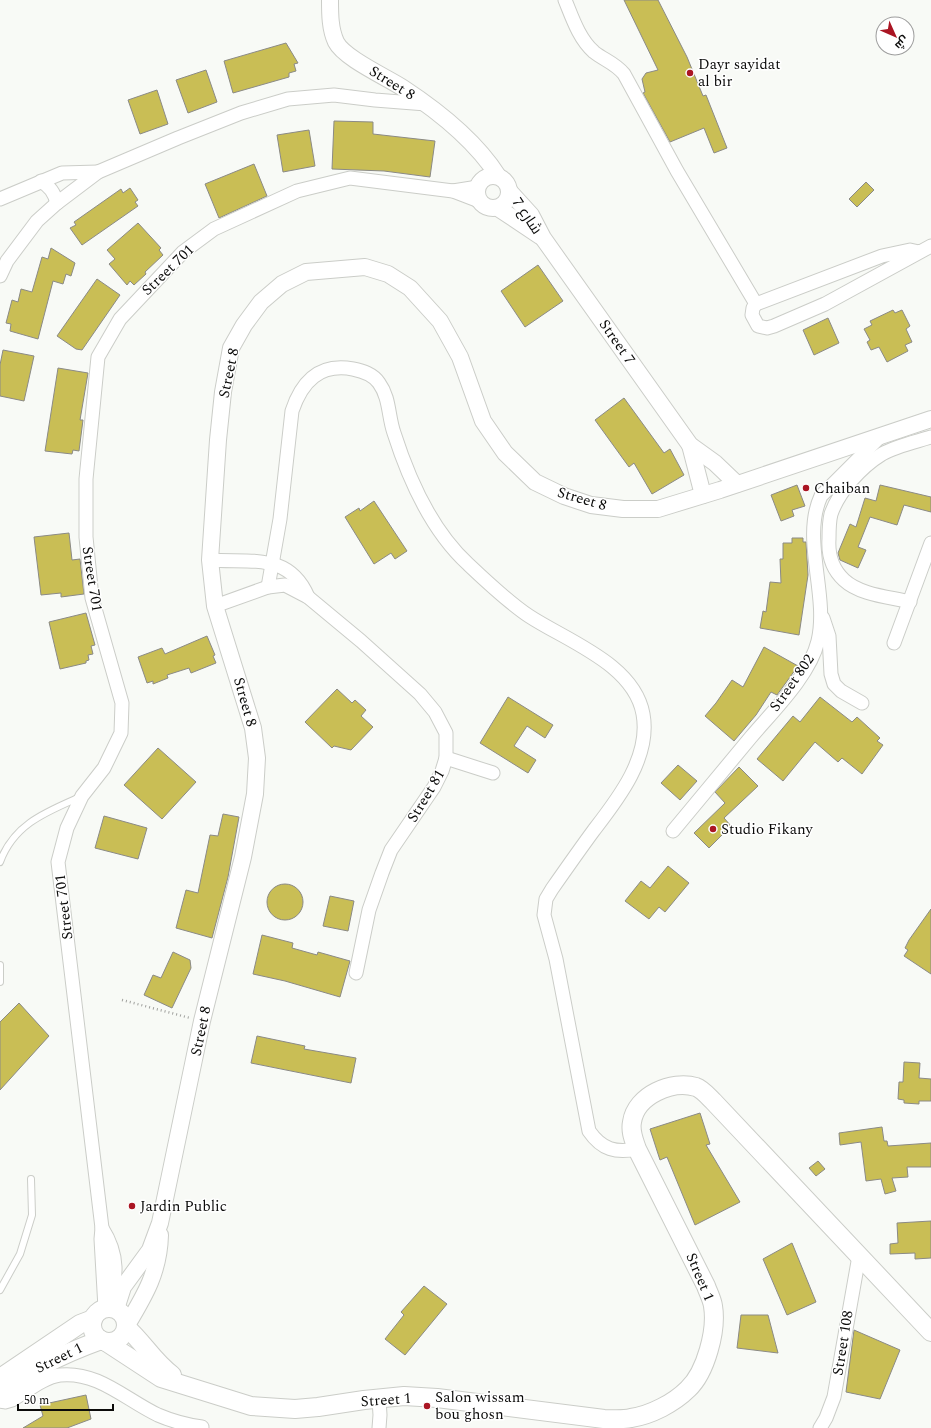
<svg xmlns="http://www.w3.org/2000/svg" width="931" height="1428" viewBox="0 0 931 1428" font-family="Spectral,Cairo,serif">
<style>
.building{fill:#c9be55;stroke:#8b8a86}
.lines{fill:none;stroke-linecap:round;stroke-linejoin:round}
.service-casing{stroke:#cbcdc8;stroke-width:8}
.minor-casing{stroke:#cbcdc8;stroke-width:15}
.tertiary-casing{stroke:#cbcdc8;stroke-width:18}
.secondary-casing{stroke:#cbcdc8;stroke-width:20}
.path{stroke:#a0a19e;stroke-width:2.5;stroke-dasharray:1 3;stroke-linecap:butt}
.service{stroke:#fff;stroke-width:6}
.minor{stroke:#fff;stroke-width:13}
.tertiary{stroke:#fff;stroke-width:16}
.secondary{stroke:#fff;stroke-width:18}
.poi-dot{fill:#aa1523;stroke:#fff;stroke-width:1.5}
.labels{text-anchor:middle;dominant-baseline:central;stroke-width:3;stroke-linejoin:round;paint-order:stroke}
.poi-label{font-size:15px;fill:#0b0b0a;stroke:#fff;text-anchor:start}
.street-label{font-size:15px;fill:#0b0b0a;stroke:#fff}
</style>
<rect width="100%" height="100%" fill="#f8faf6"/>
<g class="building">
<path d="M624,0H658L687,57L703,96L706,95L727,148L714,153L704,128L670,142L643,93L645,92L642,79L646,73L658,70Z"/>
<path d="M286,43L298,63L294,64L296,71L289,73V77L233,93L224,61Z"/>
<path d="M206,70L217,102L188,113L176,80Z"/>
<path d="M157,90L168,124L140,134L128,100Z"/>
<path d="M334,121L373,122V134L435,141L430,177L384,171L332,169Z"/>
<path d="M309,130L315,166L283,172L277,135Z"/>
<path d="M254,164L267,196L219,218L205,184Z"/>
<path d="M866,182L874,190L857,207L849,199Z"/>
<path d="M130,188L138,200L135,202L138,206L82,245L70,228L76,225L74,222L121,189L123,193Z"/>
<path d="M138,223L161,248L159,250L163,255L145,272L146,274L134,285L130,281L127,285L109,264L115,259L107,250Z"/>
<path d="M51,248L75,263L71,276L66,274L63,284L53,281L38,339L10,331L11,324L6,323L12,300L18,302L21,289L32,292L42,257L48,259Z"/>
<path d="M538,265L563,301L525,327L501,291Z"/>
<path d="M97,279L120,295L82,350L76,349L57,336Z"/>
<path d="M893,310L895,313L902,310L910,326L906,329L912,342L905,345L908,351L887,362L879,347L871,350L867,342L870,340L864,329L872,325L870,321Z"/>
<path d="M828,318L839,343L814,355L803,330Z"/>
<path d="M3,350L34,356L24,401L0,396V365Z"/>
<path d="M58,368L88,373L80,420H83L79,451L73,450L72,454L45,451Z"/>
<path d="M624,398L664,453L670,449L684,475L652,494L634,463L629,467L595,420Z"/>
<path d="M797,485L805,506L792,510L794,516L781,521L771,495Z"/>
<path d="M880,485L931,497V512L904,505L897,525L870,517L858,547L866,550L858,568L840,560L838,553L850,524L856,527L865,498L876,501Z"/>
<path d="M374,501L407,551L395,559L391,553L374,564L345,517L359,508L360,511Z"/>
<path d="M69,533L72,560L80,559L84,594L61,597V593L41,595L34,537Z"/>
<path d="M792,538H803V542H806L808,575L799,635L760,628L763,611L766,612L770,582L781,583L780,559H783V543H792Z"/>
<path d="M86,613L95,645L91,646L93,654L88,655L89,660L86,661V663L60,669L49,622Z"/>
<path d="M207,636L215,655L213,656L216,663L191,673L189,668L167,675L168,678L153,684V681L147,683L138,657L162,648L165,654Z"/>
<path d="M764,647L798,666L777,695L771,692L756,715L734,741L705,716L716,703L732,680L743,687Z"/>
<path d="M337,689L352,703L355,700L366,710L361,716L373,727L351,750L334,746L332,748L305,722Z"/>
<path d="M508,697L553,725L545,738L527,726L514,746L536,760L528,773L480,743Z"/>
<path d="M820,697L852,722L857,717L880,738L877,741L883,745L862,774L842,758L838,762L815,742L783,781L757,759L793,716L800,722Z"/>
<path d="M158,748L196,782L162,819L124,785Z"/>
<path d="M678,765L697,781L680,800L661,783Z"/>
<path d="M739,767L758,786L724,818L731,826L709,848L694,833L725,803L715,792Z"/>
<path d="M223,814L239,817L228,877L212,938L176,928L186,890L198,893L210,835L218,836Z"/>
<path d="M104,816L147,828L138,859L95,848Z"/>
<path d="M668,866L689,883L665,912L659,907L649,919L625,901L641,881L650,888Z"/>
<circle cx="285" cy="902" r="18"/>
<path d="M330,896L354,901L348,931L323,926Z"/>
<path d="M931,909V974L904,956L908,950L905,948L909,940Z"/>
<path d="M262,935L293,943L292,948L317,955L318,952L350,961L340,997L285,981L253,974Z"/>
<path d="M173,952L190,960L191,968L172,1008L144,995L153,975L161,978Z"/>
<path d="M19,1003L49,1036L0,1090V1022Z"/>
<path d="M257,1036L305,1046L304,1049L356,1058L351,1083L251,1063Z"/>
<path d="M904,1062L920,1063L919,1078L931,1079V1101H919V1104L904,1103V1100L898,1099L899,1082H903Z"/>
<path d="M700,1113L710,1144L706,1145L740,1202L695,1225L667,1157L660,1160L650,1129Z"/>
<path d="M882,1127L884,1141H887L888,1146L931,1143V1167H907L908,1177L892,1178L896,1191L885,1194L881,1179L866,1181L861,1142L840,1145L839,1133Z"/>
<path d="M818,1161L825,1169L816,1176L809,1168Z"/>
<path d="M931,1221V1258L915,1259V1253L890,1254V1244L898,1243L897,1223Z"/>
<path d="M792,1243L816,1302L787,1315L763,1259Z"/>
<path d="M424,1286L447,1304L405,1355L385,1339L404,1315L401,1312Z"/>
<path d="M741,1315H768L778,1353L737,1348Z"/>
<path d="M854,1330L900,1350L880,1399L846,1392Z"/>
<path d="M86,1395L91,1419L67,1428H23L43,1416L40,1405Z"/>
</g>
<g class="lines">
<g class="service-casing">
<g id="service">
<path d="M0,862C14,824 46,812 80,797"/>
<path d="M0,965V982"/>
<path d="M0,1290L20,1254L32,1215L31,1179"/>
</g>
</g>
<g class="minor-casing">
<g id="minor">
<path d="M565,0C572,17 579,39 594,52C604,60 615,63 624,74L677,171L756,304"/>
<path d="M41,181C50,187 54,192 57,203"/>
<path d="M453,191L478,187"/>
<path d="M0,199L62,173L98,172"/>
<path d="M919,252L910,250L882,256L756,304L753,308L752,315L758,326L767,328L774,326L825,304L931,246"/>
<path d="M0,276L7,261L37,221L57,203L98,172L178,138L241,113L288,99L334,95L375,100L426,104"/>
<path d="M210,560C250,563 289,552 308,597"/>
<path d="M268,587L280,519L292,411C302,381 320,363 353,369C363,371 373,374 379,383C390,398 388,416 394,433C409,480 432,531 468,564C487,582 508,602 529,616C567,641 634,664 643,714C651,757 618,799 594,830C580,849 566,869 552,889L546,899L544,915L556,959L589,1131C602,1150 616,1153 637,1149"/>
<path d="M910,602C890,597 860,595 844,580C832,569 828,554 829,539C829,531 829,522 831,514C839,491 861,467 882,454C896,446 915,442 931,437"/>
<path d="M215,606L268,587L285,585L308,597L361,641L420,694L435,712L446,733V758L442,771L434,787L391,850L382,873L369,910L356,973"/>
<path d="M823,618L829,636L831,674L834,684L841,691L862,703"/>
<path d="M894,643L931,543"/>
<path d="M446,758L493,773"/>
<path d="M673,831C699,800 725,768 751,737C773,711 810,675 818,641C829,595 801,539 821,496L881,436"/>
<path d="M102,1228C120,1256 116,1277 110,1307"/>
<path d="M105,1308L101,1239L102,1228L58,862L67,828L82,796L104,768L121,733L122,703L92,598L86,537V479L98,357L120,319L183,252L214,229L297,191L350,178L453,191L479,201"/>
<path d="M0,1401L5,1402L12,1400C26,1392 44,1377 60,1375C98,1371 126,1400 158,1415C172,1421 186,1425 202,1427"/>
<path d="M379,1428L380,1415L379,1399"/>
<path d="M820,1428L826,1418L834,1397L859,1256"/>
</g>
</g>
<g class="tertiary-casing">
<g id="tertiary">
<path d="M330,0C330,14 330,29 336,42C344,58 386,77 403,88C438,111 475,140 498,176"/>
<circle cx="493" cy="192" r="16"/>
<path d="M510,192L531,215L543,238L690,445L715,463L737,484"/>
<path d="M498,208L540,236"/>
<path d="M690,445L703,495"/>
<path d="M116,1309L123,1287L150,1250L160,1223L202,1021L243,857L255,794L257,758L253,728L215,606L210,560L218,440L223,392L231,348L244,325L261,302L282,284L306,272L365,267L388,274L410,288L440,321L460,357L483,421L505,453L535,482L564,496L591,505L623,509H658L720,490L931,419"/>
<path d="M127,1325C145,1295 159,1272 160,1235"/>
</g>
</g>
<g class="secondary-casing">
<g id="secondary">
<circle cx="109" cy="1325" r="17"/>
<path d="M127,1328C143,1342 154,1362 172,1375"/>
<path d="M106,1342L161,1378L251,1406L295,1409L318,1407L364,1400L404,1396L437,1398L604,1419C613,1419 623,1420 631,1418C651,1415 674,1403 688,1389C706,1372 717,1330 713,1306C712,1299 708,1292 706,1286L637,1149C634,1140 630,1132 632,1122C636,1095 672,1080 696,1087C702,1089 708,1096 713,1101L931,1332"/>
<path d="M3,1376L80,1324L93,1319"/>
<path d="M0,1394C29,1369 65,1353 101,1340"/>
</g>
</g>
<path class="path" d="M122,1000L190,1018"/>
<use href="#service" class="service"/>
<use href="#minor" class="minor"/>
<use href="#tertiary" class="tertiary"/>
<use href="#secondary" class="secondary"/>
</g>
<g class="poi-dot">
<circle cx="690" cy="73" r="4"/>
<circle cx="806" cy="488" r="4"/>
<circle cx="713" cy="829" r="4"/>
<circle cx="132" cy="1206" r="4"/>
<circle cx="427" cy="1406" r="4"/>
</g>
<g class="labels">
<g class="poi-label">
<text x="698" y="64">Dayr sayidat<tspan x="698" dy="17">al bir</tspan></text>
<text x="814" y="488">Chaiban</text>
<text x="721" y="829">Studio Fikany</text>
<text x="140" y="1206">Jardin Public</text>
<text x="435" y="1397">Salon wissam<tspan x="435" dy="17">bou ghosn</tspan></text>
</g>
<g class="street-label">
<text transform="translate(392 83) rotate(32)">Street 8</text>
<text transform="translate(527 216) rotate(56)">شارع 7</text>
<text transform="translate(168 270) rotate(-44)">Street 701</text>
<text transform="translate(617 342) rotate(55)">Street 7</text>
<text transform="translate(229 373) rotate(-78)">Street 8</text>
<text transform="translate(582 499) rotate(16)">Street 8</text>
<text transform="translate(92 579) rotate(81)">Street 701</text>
<text transform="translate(792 683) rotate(-55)">Street 802</text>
<text transform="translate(245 702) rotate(74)">Street 8</text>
<text transform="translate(426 796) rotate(-59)">Street 81</text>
<text transform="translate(64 907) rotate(-97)">Street 701</text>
<text transform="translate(201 1031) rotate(-78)">Street 8</text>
<text transform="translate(700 1277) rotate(67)">Street 1</text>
<text transform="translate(843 1343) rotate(-81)">Street 108</text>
<text transform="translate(59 1358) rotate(-26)">Street 1</text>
<text transform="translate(386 1400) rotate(-4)">Street 1</text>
</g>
</g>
<g transform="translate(895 36) rotate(135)"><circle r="19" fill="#ffffff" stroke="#9d9d9d"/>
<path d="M0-3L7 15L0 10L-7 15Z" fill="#aa1523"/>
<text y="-6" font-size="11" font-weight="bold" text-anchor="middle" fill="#0b0b0a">ش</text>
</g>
<path d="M18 1404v6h95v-6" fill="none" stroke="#0b0b0a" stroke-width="2"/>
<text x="24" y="1404" font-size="12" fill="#0b0b0a" stroke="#ffffff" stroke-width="3" paint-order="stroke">50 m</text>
</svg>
